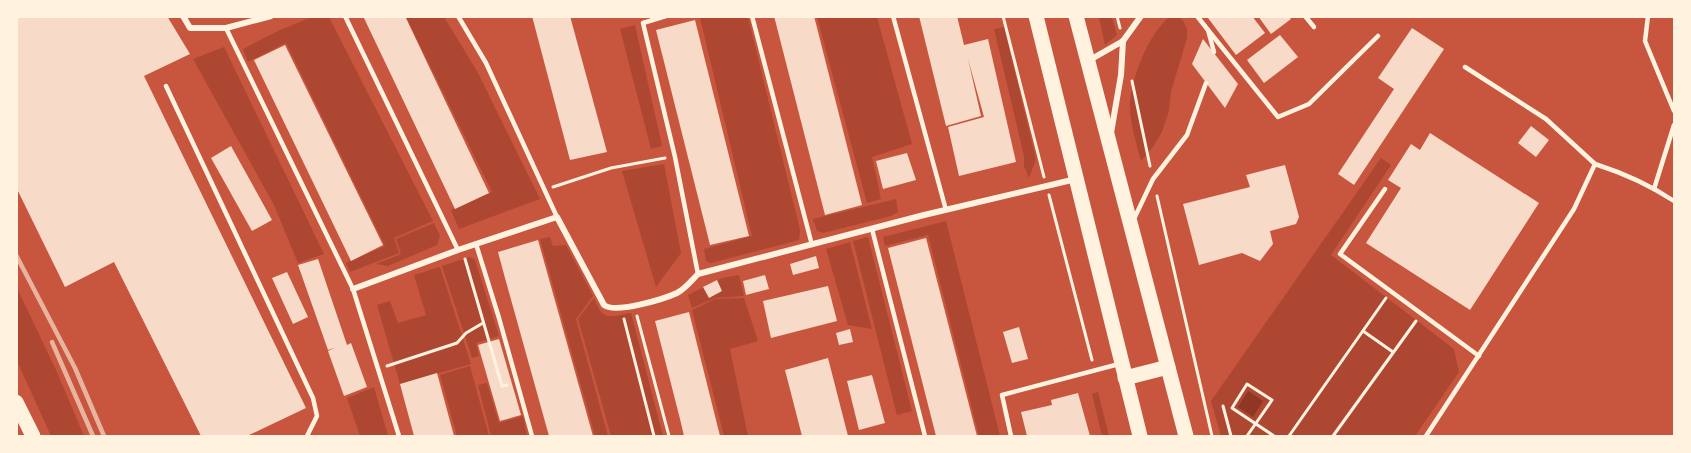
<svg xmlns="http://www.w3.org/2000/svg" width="1691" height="453" viewBox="0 0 1691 453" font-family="'Open Sans',sans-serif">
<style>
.green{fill:#ae4732}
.water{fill:#8f3625}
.building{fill:#f7dbc8}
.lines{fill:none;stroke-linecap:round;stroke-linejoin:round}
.path{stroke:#fff3e0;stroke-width:3}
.service{stroke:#fff3e0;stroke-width:4.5}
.minor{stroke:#fff3e0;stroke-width:6}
.primary{stroke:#fff3e0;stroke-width:15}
.trunk{stroke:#fff3e0;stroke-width:15}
.rail{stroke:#e9b49f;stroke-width:4.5}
</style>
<rect width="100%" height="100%" fill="#c8553d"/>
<g class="green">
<path d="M705,16L748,17L800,230L799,240L711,263L706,261L704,249L752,236L700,18Z"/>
<path d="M312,17H329L433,221L394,238L399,253L350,272L346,263L385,246L286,43L248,62L243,49L280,30Z"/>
<path d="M406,17H444L477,71L540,199L459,229L451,210L492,192Z"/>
<path d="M817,17H877L912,144L872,157L881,199L867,203Z"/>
<path d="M1099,17H1112L1117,35L1105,45Z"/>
<path d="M1170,17H1179L1184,22L1187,29V38L1171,92L1169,111L1162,132L1153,147L1141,161C1137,145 1131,127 1130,110C1128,85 1149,31 1170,17Z"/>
<path d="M635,25L662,146L651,149L620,29Z"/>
<path d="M1004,27L1036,159L1029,178L1024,166V156L994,29Z"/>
<path d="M224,47L324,254L298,263L274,205L193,59Z"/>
<path d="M1381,158L1391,165L1331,255L1454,349L1459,372L1415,436H1221L1211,401Z"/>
<path d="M664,164L681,253L656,287L622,171Z"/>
<path d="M896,199L898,212L891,216L823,233L817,231L813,219Z"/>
<path d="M946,221L1000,436H979L928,235L885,246L883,237Z"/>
<path d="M434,223L440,236L437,245L388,266L376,264L401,254L396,239Z"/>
<path d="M550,237L553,246L566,245L593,296L576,319L608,436H595L540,239Z"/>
<path d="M868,237L912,411L897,415L853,241Z"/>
<path d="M850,242L872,329L848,325L826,249Z"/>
<path d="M470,257L475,260L499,336L476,343L479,356L472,358L442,266Z"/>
<path d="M440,267L471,364L400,384L377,305L390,301L398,323L426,315L414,275Z"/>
<path d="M739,275L744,296L715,298L692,308L688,295L722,278Z"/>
<path d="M17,288L56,370L84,436H51L17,361Z"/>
<path d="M594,298C604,322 607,317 631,313L663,436H611L578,319Z"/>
<path d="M744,298L758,341L730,349L748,436H724L692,310L715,299Z"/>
<path d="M470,366L489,436H457L440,375Z"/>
<path d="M487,383L499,423L523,416L527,436H491L478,385Z"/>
<path d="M374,387L388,436H360L347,398Z"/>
<path d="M1098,392L1109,436H1102L1092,394Z"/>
</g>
<path class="water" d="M1248,391L1263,401L1253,417L1238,407Z"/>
<g class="building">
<path d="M16,16H167L190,54L144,76L306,408L247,436H201L114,262L65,287L16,187Z"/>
<path d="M363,16H405L489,193L455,209Z"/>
<path d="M532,16H570L607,152L570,160Z"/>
<path d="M774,16H814L862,205L825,215Z"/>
<path d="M919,16H957L964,45L988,39L1016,162L959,176L948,127L984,117L968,59L981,116L946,126Z"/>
<path d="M1209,16H1252L1265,33L1236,55L1208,18Z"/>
<path d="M1258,16H1288L1291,19L1271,34Z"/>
<path d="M695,20L749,236L710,245L656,30Z"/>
<path d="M1412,28L1444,49L1354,185L1338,174L1394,89L1378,78Z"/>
<path d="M1280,35L1298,57L1264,83L1247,60Z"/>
<path d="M1203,39L1238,84L1225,108L1192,64Z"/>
<path d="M285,45L383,245L351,261L254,60Z"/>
<path d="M1531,126L1549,140L1536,157L1518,143Z"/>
<path d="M1430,133L1539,203L1470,310L1366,243L1401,188L1388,180L1411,144L1420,150Z"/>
<path d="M231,146L272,220L252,231L211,158Z"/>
<path d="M907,153L916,180L883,189L876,161Z"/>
<path d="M1285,165L1299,217L1296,224L1270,231L1273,244L1260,261L1242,253L1199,265L1183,204L1250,187L1246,175Z"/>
<path d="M926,238L977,436H936L888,248Z"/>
<path d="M538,240L593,436H549L505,278L498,252Z"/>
<path d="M816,256L819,268L793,275L790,264Z"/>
<path d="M318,259L347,345L351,343L367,387L344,396L328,351L334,348L328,350L298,265Z"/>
<path d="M287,272L308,317L293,324L272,278Z"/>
<path d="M765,275L769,289L746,295L743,281Z"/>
<path d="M717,280L722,291L709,298L703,287Z"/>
<path d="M828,286L837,321L771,338L763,301Z"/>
<path d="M689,312L720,436H684L680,419L655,321Z"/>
<path d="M1019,327L1028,359L1012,363L1003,332Z"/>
<path d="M850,329L853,342L839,345L836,333Z"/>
<path d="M499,339L521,415L500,421L478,345Z"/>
<path d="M828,358L848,436H802L785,370Z"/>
<path d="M437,373L454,436H414L400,384Z"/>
<path d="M872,375L885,423L859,430L847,381Z"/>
<path d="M1078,393L1090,436H1027L1021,412L1052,405L1051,400Z"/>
</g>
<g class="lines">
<g class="path">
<path d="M1003,16L1044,177"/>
<path d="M1117,16L1120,28"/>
<path d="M1132,81L1150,166"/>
<path d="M553,187L611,168L665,158"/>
<path d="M1049,195L1092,360"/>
<path d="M1157,196L1212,436"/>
<path d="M465,259L502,386L507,385"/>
<path d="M637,316L669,436"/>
<path d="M624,319L654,436"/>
<path d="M1363,331L1393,352"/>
<path d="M387,366L457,343L466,333L483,323"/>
<path d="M1223,406L1231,436"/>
<path d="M1247,436L1272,400L1247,384L1232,408L1274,436"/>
<path d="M1289,436L1386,298"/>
<path d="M1333,436L1416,321"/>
</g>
<g class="service">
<path d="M345,16L458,250"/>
<path d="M458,16L486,63L557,217"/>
<path d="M666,16L643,23L675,157L698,274"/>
<path d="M752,16L812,245"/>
<path d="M893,16L946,210"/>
<path d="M1197,16L1208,30L1214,52"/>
<path d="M1305,16L1314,27"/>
<path d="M1648,16L1645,41L1674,111"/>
<path d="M226,28L353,289L399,436"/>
<path d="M1208,30L1278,117L1309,104L1378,36"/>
<path d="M166,86L313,398L317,416L307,436"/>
<path d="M1595,164C1623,173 1650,185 1674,201"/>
<path d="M1385,189L1340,254L1479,356"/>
<path d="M1654,189L1674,125"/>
<path d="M1133,221L1153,179L1187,135L1206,83"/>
<path d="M872,229L925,436"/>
<path d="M476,244L499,318L532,436"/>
<path d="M1011,436L1002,395L1119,364"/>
<path d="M1426,436L1574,209L1595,164L1546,119L1465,67"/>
</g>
<g class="minor">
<path d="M183,16L190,28H226L271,16"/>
<path d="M1088,61L1123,41L1141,16"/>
<path d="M1111,133L1121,75L1123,41"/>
<path d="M353,289L458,250L557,217L604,305C615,314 664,299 677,293C685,289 692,280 698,274L924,215L1076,179"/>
</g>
<g class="primary">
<path d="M1036,16L1140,436"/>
<path d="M1076,16L1186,436"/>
<path d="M1125,378L1168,367"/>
</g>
<path class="trunk" d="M16,402L33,436"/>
<g class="rail">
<path d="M16,255L75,368L104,436"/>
<path d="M52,342L93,436"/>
</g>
</g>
<rect width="1691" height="453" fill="none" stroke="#fff3e0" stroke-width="36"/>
</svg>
